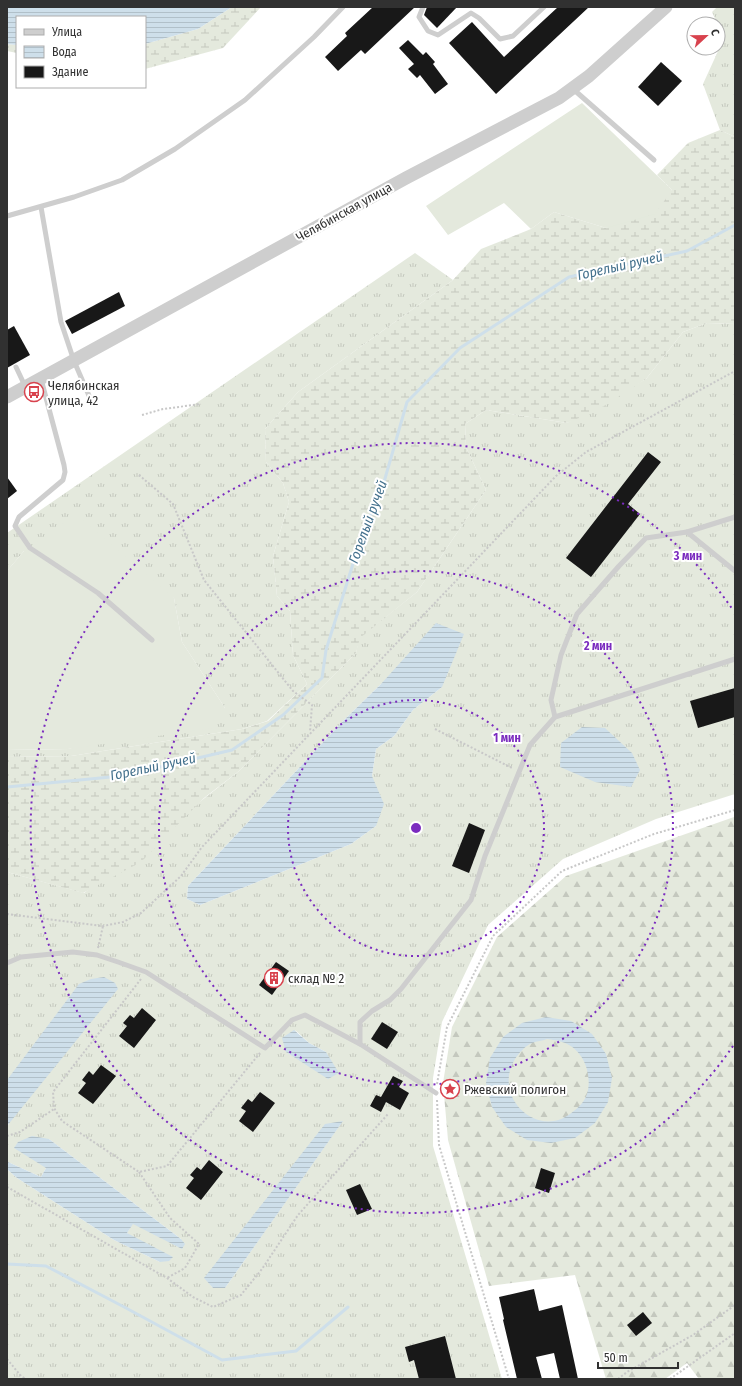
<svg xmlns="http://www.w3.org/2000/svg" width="742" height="1386" viewBox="0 0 742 1386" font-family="'Fira Sans Condensed',sans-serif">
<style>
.grass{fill:url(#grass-tufts);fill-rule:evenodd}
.forest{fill:url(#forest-firs)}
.wetland{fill:url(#wetland-marsh)}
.garden{fill:#e4e9dd}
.water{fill:url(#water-rules);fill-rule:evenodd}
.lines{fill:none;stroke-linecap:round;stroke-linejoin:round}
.stream{stroke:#cedfea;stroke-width:3}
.building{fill:#181818}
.path{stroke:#c8c8c8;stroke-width:2;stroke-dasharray:2 2;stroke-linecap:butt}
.service{stroke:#cecece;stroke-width:5}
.tertiary{stroke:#cecece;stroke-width:13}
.ring{fill:none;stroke:#7b2cbf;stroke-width:2;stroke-dasharray:2 4}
.labels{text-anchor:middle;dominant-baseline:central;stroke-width:4;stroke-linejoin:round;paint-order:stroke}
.street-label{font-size:13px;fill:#313131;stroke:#fff}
.poi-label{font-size:13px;fill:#313131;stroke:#fff;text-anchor:start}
.water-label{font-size:14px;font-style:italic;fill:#44718d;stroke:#fff}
.centre{fill:#7b2cbf;stroke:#fff;stroke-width:2}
.ring-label{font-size:12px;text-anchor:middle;font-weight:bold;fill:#7b2cbf;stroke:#fff;stroke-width:4;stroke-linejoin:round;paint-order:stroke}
</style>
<defs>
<pattern id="grass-tufts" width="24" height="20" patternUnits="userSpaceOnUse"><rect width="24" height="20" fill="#e4e9dd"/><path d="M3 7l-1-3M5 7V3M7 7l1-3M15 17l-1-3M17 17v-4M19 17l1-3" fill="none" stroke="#c4c8be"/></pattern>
<pattern id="forest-firs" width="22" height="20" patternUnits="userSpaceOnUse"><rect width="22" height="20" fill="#e4e9dd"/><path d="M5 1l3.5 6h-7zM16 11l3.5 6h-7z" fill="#c4c8be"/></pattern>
<pattern id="wetland-marsh" width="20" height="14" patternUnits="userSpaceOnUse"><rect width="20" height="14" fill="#e4e9dd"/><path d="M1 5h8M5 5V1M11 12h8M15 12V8" fill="none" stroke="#c4c8be"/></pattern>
<pattern id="water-rules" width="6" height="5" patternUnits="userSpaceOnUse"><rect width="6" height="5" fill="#cedfea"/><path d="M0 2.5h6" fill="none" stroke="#b1c0c9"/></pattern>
</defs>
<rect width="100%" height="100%" fill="#fff"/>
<g class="grass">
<path d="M717,7H735V137L720,130L703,84L724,38L712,12Z"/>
<path d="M415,253L453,280L298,392L265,429L266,462L283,483L289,502L273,556L277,596L290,611L293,655L307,684L267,721L242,729L71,756L7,757V750L68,749L225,708L182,642L174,598L24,551L7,571V533Z"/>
<path d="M707,323L735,324V794L656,819L563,859L488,925L442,1022L433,1078V1146L502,1379H7V1126L9,1124L7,1080V872L84,893L239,771L356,653L359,638L417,592L486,490L466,447L465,424L486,410L567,423L646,379L683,332ZM381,684L442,687L413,710L394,736L376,749L372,776L376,826L351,844L200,905L187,899L188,886L344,720ZM295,1030L309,1043L326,1052L328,1079ZM342,1122L225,1288H213L205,1278ZM49,1139L181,1239V1248L133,1223L127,1233L160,1262L114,1240L17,1178L8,1170V1162L41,1177L46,1168Z"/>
</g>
<path class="forest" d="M734,817L735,1379H699L687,1363L665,1379H606L575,1275L489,1286L448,1140L443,1083L452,1027L497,937L566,876Z"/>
<g class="wetland">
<path d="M232,7H261L223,48L145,69V44L198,29Z"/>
<path d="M7,44L17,45V53L7,51Z"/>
<path d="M720,130L735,137V324L707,323L683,332L646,379L596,411L567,423L486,410L465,424L466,447L486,490L417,592L360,638L356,653L239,771L204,798L141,862L83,893L7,872V757L71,756L242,729L268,721L307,684L293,655L290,611L277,596L273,556L289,502L283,483L266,462L265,429L298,392L453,280L481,249L531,229L554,212L606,228L672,190L657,175L688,143Z"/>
</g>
<g class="garden">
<path d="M582,103L672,190L655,214L606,228L554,212L531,229L504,203L448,235L426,206Z"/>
<path d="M76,514L174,598L182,642L225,708L213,728L68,749L7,750V571L24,551Z"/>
</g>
<g class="water">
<path d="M7,7H232L198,29L145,44V17H17V45L7,44Z"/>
<path d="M436,623L464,634L442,687L413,710L394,736L376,749L372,776L384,804L376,826L351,844L200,905L187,899L188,886L344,720L381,684Z"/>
<path d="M582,727L605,728L632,753L640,770L631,787L595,782L560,767L561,743Z"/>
<path d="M104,977L115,983L118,989L7,1126V1080L79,984L91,979Z"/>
<path d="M546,1017L571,1021L592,1034L606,1054L612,1078L608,1102L595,1123L575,1138L551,1143L527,1140L506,1127L492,1107L486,1083L490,1058L503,1037L522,1023ZM547,1039C552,1040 557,1040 562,1042C583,1048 593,1074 587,1094C584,1103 577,1109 570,1114C536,1139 492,1096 515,1059C519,1053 525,1046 532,1043C537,1041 542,1041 547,1039Z"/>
<path d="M294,1030L309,1043L326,1052L339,1073L328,1079L286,1052L282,1038Z"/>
<path d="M343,1121L225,1288H213L204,1278L325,1124Z"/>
<path d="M32,1136L49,1139L181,1239L185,1244L182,1249L133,1224L127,1233L173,1257L169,1261L160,1262L114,1240L17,1178L8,1170V1162L41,1177L46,1168L14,1148L18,1142Z"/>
</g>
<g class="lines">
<g class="stream">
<path d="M7,787L121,776L232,750L283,715L322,678L326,650L362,535L382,489L407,402L460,348L569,277L687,251L735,225"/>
<path d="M7,1264L46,1266L126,1308L222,1360L296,1351L348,1307"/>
</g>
</g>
<g class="building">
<path d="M373,7H415L365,54L361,50L338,71L325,57L347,36L345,33Z"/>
<path d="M427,7H457L437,28L424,15Z"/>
<path d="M558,7H589L496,94L449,43L472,22L504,57Z"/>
<path d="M408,40L423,55L426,52L435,62L433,64L448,84L435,94L420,75L417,78L408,69L414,64L399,48Z"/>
<path d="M661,62L682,81L658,106L638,87Z"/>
<path d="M119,292L125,306L72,334L65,321Z"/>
<path d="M14,326L30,355L7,368V330Z"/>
<path d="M648,452L661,462L628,504L640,514L591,577L566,558Z"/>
<path d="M7,477L17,491L7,499Z"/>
<path d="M735,688V717L698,728L690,701Z"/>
<path d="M469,823L485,830L469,873L452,866Z"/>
<path d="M276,962L289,971L272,995L259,985Z"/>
<path d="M142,1008L156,1020L134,1048L119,1036L127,1026L123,1023L130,1015L134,1018Z"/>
<path d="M382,1022L398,1032L387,1049L371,1039Z"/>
<path d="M101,1065L116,1076L93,1104L78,1093L86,1083L82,1080L89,1071L93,1075Z"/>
<path d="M393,1076L403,1081L399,1087L409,1093L400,1110L386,1102L381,1112L370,1106L376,1095L381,1097Z"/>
<path d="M260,1092L275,1103L253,1132L239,1121L246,1111L241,1108L248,1099L252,1102Z"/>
<path d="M209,1160L223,1172L201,1200L186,1188L194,1178L190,1175L197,1167L201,1170Z"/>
<path d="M541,1168L555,1173L549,1193L535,1188Z"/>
<path d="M360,1184L372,1209L357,1215L346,1190Z"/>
<path d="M534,1289L539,1311L562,1305L578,1379H560L554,1353L536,1357L542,1379H517L503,1320L504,1319L499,1297Z"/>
<path d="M643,1312L652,1323L636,1336L627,1325Z"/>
<path d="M445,1336L456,1379H419L414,1360L409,1362L405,1347Z"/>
</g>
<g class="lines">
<g class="path">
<path d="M142,415L163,409L201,404"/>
<path d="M139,475L173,504L204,580L293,691L312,705L310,732"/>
<path d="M435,729L512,768"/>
<path d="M7,914L103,926L123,922L141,913L181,876L202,847L556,476L586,452L735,371"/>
<path d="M98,948L103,926"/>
<path d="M141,979L53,1092L54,1108L62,1121L139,1172L167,1166L260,1053"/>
<path d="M437,1084L447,1027L493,936L562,871L654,834L735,810"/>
<path d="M437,1100L439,1145L509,1379"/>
<path d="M7,1136L20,1132L54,1109"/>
<path d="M139,1172L170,1218L199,1244L185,1268L167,1278"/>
<path d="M7,1187L167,1278L193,1297L213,1307L241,1295L262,1269L298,1215L388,1114"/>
<path d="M7,1359L21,1376L26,1379"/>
<path d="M618,1379L627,1372L693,1335L735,1305"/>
<path d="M670,1379L735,1333"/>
</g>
<g class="service">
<path d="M423,7L419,17L428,31L438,35L471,13L479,18L500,39L513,36L544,7"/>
<path d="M573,89L654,160"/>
<path d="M41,207L61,322L74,361L90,398"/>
<path d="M7,216L74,197L122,180L175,149L245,100L314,37L343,7"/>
<path d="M16,367L25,386"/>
<path d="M41,379L64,465L65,472L63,480L19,517L15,526L30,548L98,593L152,640"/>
<path d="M687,532L735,517"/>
<path d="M555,717L551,700L561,655L577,614L619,566L646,538L687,532L735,571"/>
<path d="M7,963L21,957L73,952L97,955L118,962L146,972L265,1048L292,1020L305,1015L360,1044"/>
<path d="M436,1093L360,1044V1022L372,1011L390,1000L401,989L471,900L485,856L530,745L555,717L735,659"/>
</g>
<path class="tertiary" d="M7,397L406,178L559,98L589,76L666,7"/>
</g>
<g class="ring">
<circle cx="416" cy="828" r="128"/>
<circle cx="416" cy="828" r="257"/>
<path d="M733 1046A385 385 0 1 1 733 610"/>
</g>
<defs>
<g id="bus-ring" transform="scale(1)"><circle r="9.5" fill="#fff" stroke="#d8424d" stroke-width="1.5"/><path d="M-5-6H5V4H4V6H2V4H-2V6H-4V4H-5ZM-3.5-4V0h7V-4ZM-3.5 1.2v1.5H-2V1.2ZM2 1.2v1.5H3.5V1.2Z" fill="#d8424d"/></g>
<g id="building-ring" transform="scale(1)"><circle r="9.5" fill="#fff" stroke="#d8424d" stroke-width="1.5"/><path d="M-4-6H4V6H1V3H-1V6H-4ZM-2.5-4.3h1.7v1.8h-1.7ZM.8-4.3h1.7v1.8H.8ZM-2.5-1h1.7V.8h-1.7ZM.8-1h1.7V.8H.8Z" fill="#d8424d"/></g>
<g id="sight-ring" transform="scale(1)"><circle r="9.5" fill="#fff" stroke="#d8424d" stroke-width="1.5"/><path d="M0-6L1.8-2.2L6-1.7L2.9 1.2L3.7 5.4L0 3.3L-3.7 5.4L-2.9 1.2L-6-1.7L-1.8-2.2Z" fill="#d8424d"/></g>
</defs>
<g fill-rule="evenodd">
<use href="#bus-ring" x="34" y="392"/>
<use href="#building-ring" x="274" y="978"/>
<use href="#sight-ring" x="450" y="1089"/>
</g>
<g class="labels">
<g class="street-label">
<text transform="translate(344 212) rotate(-29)">Челябинская улица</text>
</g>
<g class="poi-label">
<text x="48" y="385">Челябинская<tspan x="48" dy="15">улица, 42</tspan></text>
<text x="288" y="978">склад № 2</text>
<text x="464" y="1089">Ржевский полигон</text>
</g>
<g class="water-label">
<text transform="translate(620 266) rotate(-13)">Горелый ручей</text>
<text transform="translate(368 522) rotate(-70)">Горелый ручей</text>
<text transform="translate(153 767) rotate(-12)">Горелый ручей</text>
</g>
</g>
<circle cx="416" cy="828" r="6" class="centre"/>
<g class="ring-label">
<text x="688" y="560">3 мин</text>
<text x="598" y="650">2 мин</text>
<text x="507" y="742">1 мин</text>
</g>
<rect width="742" height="1386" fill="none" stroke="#313131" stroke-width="16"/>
<rect x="16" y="16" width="130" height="72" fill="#ffffff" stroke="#adadad"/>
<rect x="24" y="29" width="20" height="6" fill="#cecece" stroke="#adadad"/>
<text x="52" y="36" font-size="12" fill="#313131">Улица</text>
<rect x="24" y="46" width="20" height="12" fill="url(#water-rules)" stroke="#adadad"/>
<text x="52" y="56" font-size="12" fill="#313131">Вода</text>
<rect x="24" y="66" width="20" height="12" fill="#181818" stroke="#adadad"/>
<text x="52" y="76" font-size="12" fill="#313131">Здание</text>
<g transform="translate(706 36) rotate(68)"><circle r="19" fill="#ffffff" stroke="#adadad"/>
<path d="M0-3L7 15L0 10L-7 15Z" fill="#d8424d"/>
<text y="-6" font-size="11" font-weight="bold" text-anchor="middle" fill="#313131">С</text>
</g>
<path d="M598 1362v6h80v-6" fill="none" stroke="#313131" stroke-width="2"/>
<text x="604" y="1362" font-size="12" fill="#313131" stroke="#ffffff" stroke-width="3" paint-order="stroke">50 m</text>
</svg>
